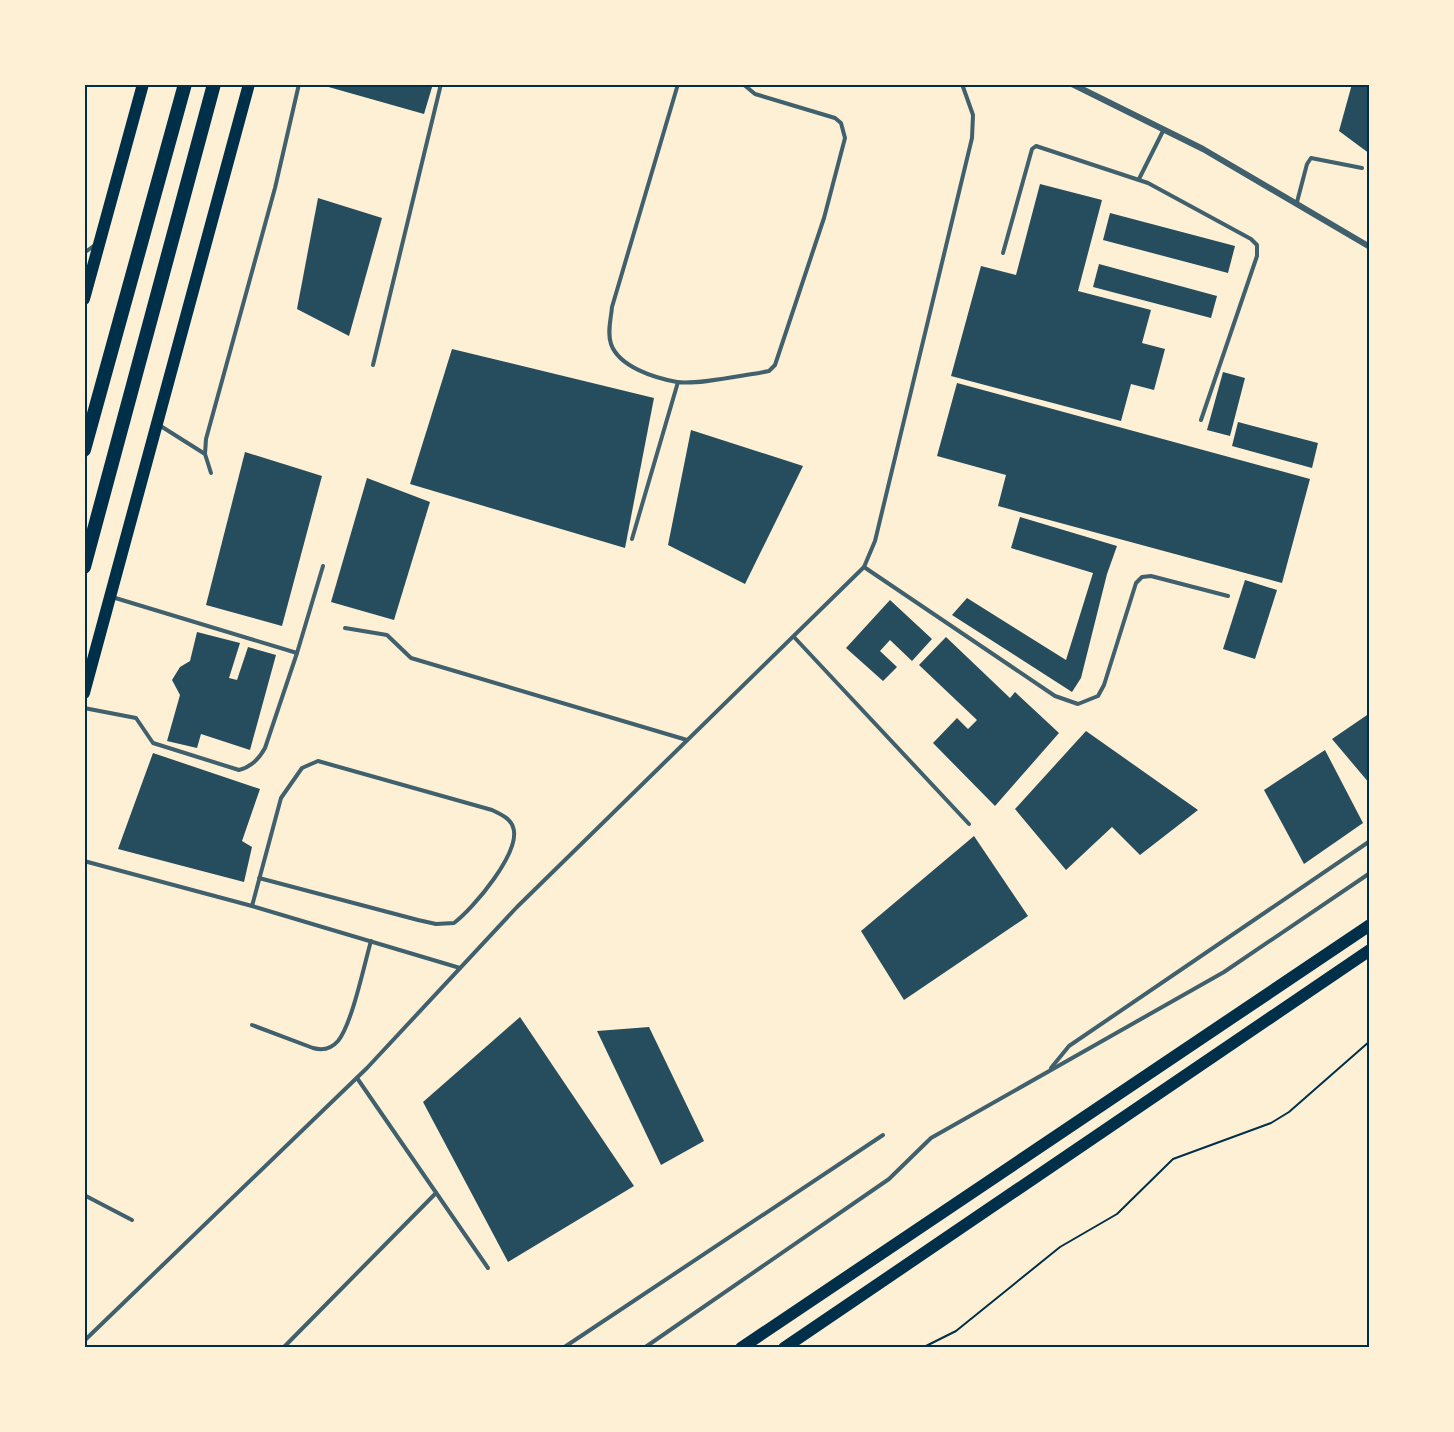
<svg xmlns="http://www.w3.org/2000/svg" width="1454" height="1432" viewBox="0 0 1454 1432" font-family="Raleway,sans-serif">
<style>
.building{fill:#264d5e}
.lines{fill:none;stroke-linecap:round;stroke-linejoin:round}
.path{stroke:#003049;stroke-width:2}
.service{stroke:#3f606c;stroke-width:4}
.minor{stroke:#3f606c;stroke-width:6}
.primary{stroke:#003049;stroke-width:12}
.trunk{stroke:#003049;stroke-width:12}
.motorway{stroke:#003049;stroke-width:14}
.neatline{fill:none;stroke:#003049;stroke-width:2}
</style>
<rect width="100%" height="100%" fill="#fdf0d5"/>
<g class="building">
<path d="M318,84H433L424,114Z"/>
<path d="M1352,84H1370V154L1339,131Z"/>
<path d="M1040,184L1102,200L1078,291L1151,310L1142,343L1165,349L1154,390L1131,384L1121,421L951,376L981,266L1016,275Z"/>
<path d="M318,198L382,218L349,336L297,309Z"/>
<path d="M1110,213L1235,246L1228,273L1103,240Z"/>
<path d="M1099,264L1217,296L1211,318L1093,287Z"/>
<path d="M452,349L654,398L625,548L410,484Z"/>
<path d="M1223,372L1245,378L1230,436L1207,430Z"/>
<path d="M957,383L1310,479L1282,583L998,506L1006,475L937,456Z"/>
<path d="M1238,422L1318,443L1312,468L1232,446Z"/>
<path d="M691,430L803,466L745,584L668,545Z"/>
<path d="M245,452L322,476L282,626L206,605Z"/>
<path d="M367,478L430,502L394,620L331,602Z"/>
<path d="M1020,517L1117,546L1107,574L1081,678L1072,692L952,615L967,598L1066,660L1093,573L1011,548Z"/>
<path d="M1245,580L1277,590L1255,659L1223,649Z"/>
<path d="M890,600L932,639L912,661L890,640L880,651L897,667L883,681L846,648Z"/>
<path d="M197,632L240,643L229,678L237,680L248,647L276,655L250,750L201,734L197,748L167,741L180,695L172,680L180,667L190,661Z"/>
<path d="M946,637L1010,698L1015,692L1059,733L995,806L933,743L957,718L968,729L977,720L919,665Z"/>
<path d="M1370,713V784L1332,739Z"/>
<path d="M1086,731L1198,810L1140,855L1112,827L1066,870L1015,809Z"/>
<path d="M1325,750L1363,823L1304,864L1264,790Z"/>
<path d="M153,753L260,789L242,841L252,847L244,882L118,849Z"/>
<path d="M974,836L1028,916L904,1000L861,931Z"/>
<path d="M520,1017L634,1186L508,1262L423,1102Z"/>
<path d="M649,1027L704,1141L661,1165L597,1031Z"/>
</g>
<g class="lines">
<path class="path" d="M922,1348L956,1331L1060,1247L1117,1214L1173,1159L1271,1123L1289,1112L1370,1041"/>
<g class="service">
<path d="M678,84L612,307C611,319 607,332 611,344C619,367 655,378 677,382C696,385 738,376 759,373L769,371L775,365L824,218L845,138L841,123L835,118L755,94L743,84"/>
<path d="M84,87L85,84"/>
<path d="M1139,179L1164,129"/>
<path d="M1297,202L1307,164L1311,158L1362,168"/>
<path d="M84,253L95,245"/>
<path d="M1003,253L1032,149L1036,146L1148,183L1251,239L1257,245V256L1201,420"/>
<path d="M373,365L441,84"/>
<path d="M159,425L205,454L211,473"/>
<path d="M205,454L206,439L275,188L299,84"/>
<path d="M632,539L678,382"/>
<path d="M864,567L1055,696L1078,704L1098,696L1104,685L1136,583L1142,577L1151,576L1228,596"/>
<path d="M112,597L297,653L323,566"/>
<path d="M345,628L387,635L411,658L687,740"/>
<path d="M794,637L969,824"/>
<path d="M84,708L136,718L153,743L239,770C251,767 259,759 265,748L297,653"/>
<path d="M84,861L252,906L460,968"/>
<path d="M252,906L281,798L302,768L318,761L492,810C500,814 510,818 513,827C522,851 473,909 454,923L436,924L418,920L259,878"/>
<path d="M252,1025L313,1048C323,1051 331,1049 338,1041C352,1024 364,965 371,941"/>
<path d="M1051,1068L1069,1046L1370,841"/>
<path d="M357,1078L488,1268"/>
<path d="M84,1195L132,1220"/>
<path d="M84,1341L367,1068L517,907L864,567L875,541L972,138L973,115L962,84"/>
<path d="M283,1348L436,1193"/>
<path d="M563,1348L883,1135"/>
<path d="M644,1348L889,1179L931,1138L1224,972L1370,873"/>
</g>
<path class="minor" d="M1072,84L1203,149L1370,247"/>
<g class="primary">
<path d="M741,1348L1370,925"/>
<path d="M784,1348L1370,950"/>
</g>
<g class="trunk">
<path d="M84,299L143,84"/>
<path d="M84,693L249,84"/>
</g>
<g class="motorway">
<path d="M84,450L185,84"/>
<path d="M84,567L214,84"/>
</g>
</g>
<rect width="1454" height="1432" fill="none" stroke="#fdf0d5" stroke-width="171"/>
<rect x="86" y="86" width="1282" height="1260" class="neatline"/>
</svg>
